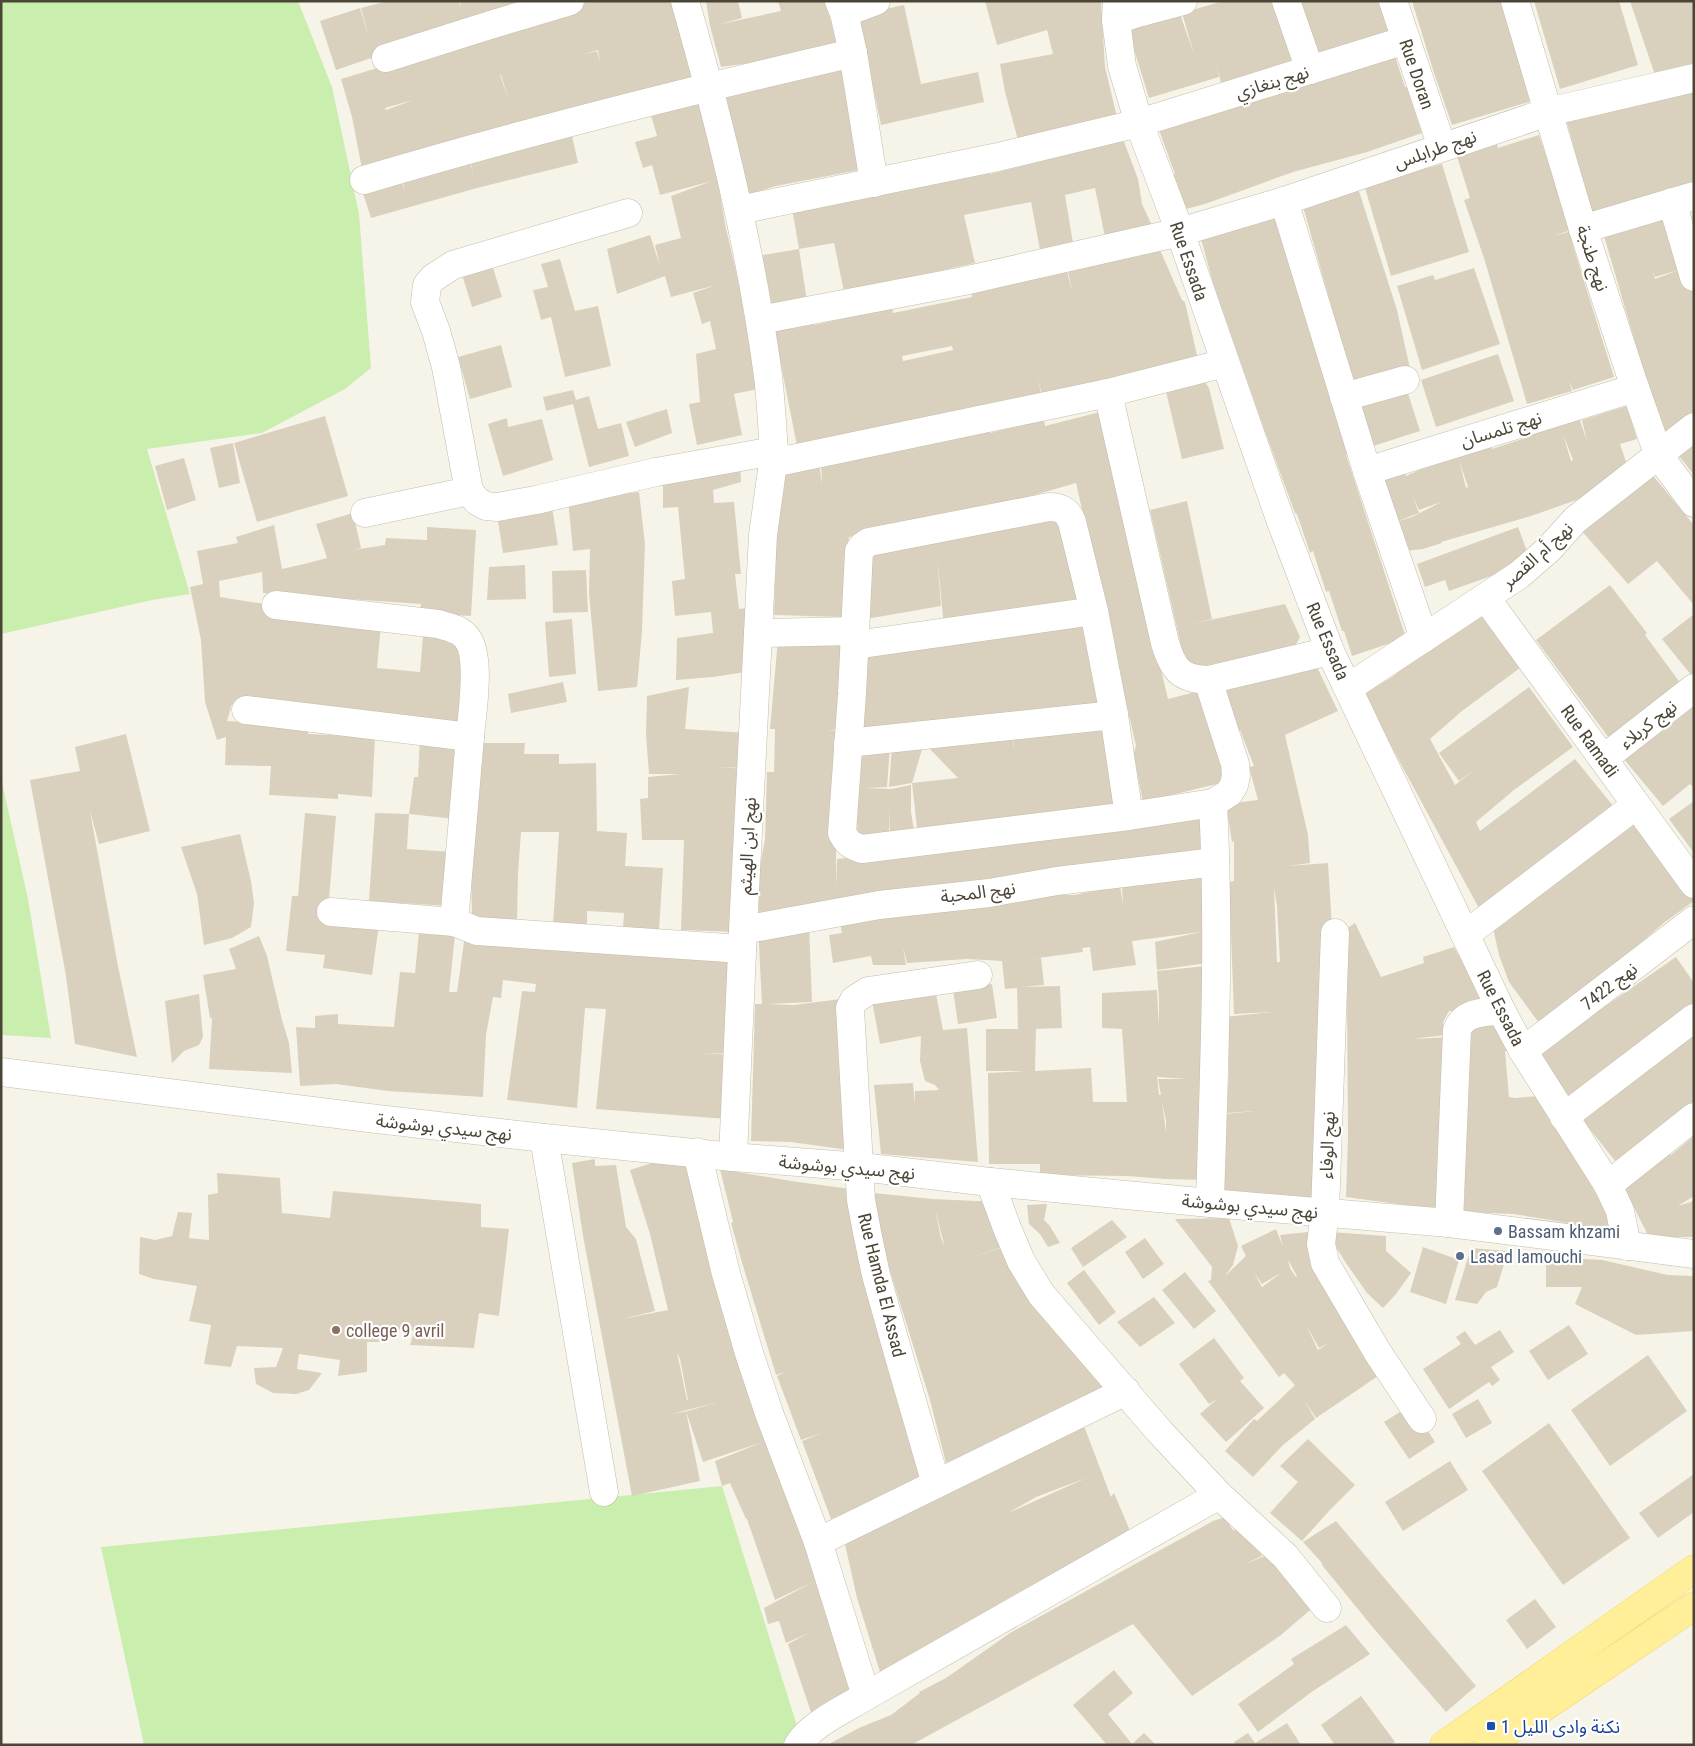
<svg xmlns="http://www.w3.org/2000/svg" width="1695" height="1746" viewBox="0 0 1695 1746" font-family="'Roboto Condensed','Noto Sans Arabic',sans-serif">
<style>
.green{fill:#c9eeae}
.building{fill:#d9d1bd;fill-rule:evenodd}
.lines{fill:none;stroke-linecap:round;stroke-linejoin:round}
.minor-casing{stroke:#c3bdaa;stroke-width:29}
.major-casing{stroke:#f0d75c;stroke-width:29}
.minor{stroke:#fff;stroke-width:28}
.major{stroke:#ffef99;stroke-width:28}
.service-dot{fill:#5c6f8a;stroke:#fff;stroke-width:2}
.education-dot{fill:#8d6e63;stroke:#fff;stroke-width:2}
.transit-dot{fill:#1a4fb4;stroke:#fff;stroke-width:2}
.labels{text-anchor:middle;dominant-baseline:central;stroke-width:4.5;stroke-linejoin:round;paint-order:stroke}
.street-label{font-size:18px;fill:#4b4536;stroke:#fff}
.service-label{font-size:18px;fill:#4e5e75;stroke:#fff;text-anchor:start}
.education-label{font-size:18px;fill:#785e54;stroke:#fff;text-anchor:start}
.transit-label{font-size:18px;fill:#164399;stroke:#fff;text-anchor:start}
</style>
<rect width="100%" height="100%" fill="#f6f4e9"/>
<g class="green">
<path d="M1,1H298L332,87L359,214L371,368L345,389L262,433L147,449L190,594L152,600L1,634Z"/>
<path d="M1,778L28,899L51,1038L1,1035Z"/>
<path d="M722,1486L803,1745H144L101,1547Z"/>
</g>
<g class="building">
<path d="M388,1H458L461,8L459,1H538L336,70L320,21L360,8L369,37L361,8Z"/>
<path d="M591,1H672L695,81L363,174L352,117L341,79L404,60L403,56ZM598,50L600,62L597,51L580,55ZM500,75H501L509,101ZM413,100L386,110L385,108Z"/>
<path d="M706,1H738L742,18L721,24L781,11L778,1H826L837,46L792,57L721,67L710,26Z"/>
<path d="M985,1H1101L1105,67L1117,117L1018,140L1005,92L1000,64L1053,54L1047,30L997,45Z"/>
<path d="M1223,1H1278L1296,59L1221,83L1216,63L1219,77L1149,98L1128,30L1180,14L1194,54L1182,13Z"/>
<path d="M1295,1H1382L1393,35L1314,57Z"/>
<path d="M1412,1H1502L1532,101L1452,125L1434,73Z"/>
<path d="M1534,1H1619L1638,65L1560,89Z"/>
<path d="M1630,1H1694V65L1655,75Z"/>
<path d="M904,5L921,84L978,72L984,102L881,125L858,15Z"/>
<path d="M1395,56L1405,87H1407L1422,133L1367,152L1293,172L1205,204L1186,209L1181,205L1171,176L1175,174L1159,130Z"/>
<path d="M845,67L864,169L776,186L746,195L725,94Z"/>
<path d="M1694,84V187L1594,220L1566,119Z"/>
<path d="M697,93L713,151L725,224L752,341L758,389L734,394L742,435L697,445L689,404L700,402L696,354L716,349L710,321L702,324L693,293L716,285L671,297L665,276L617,294L607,249L650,235L660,266L655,245L681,238L671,196L712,181L660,195L652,165L643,168L635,142L657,136L649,108Z"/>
<path d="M571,131L578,163L477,188L371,218L360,184L399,172L405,192L401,173L468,155L474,177L469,155Z"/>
<path d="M1494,135L1498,148L1539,135L1571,230L1553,236L1572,231L1576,245L1573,246L1614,377L1573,390L1569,381L1572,391L1527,404L1484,258L1464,200L1470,198L1454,147Z"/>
<path d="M1123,139L1138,179L1142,204L1155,232L1106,242L1095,188L1065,195L1074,249L1041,255L1031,202L964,215L975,263L844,292L834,243L799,249L792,208L988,161L991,174L1057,157L1056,149Z"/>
<path d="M1442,164L1469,252L1391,276L1365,188L1401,175Z"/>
<path d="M1357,185L1397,310L1411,373L1392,382L1385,362L1391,379L1357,389L1348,365L1302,203Z"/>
<path d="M1669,211L1694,294V407L1693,408L1694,423L1664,437L1656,414L1604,236ZM1652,269L1655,277L1679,270L1655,279Z"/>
<path d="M1276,215L1351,454L1346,455L1406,638L1352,656L1344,631H1342L1329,591L1326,592L1313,551L1310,553L1297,514L1295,513L1263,426L1213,283L1200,235Z"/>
<path d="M799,249L807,301L769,307L758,256Z"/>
<path d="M1160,250L1182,300L1185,302L1199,364L1043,401L1038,378L1041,395L797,446L773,324L812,316L814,325L892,308L893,313L972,297L971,290L1066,268L1073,294L1067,267ZM952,346L953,350L903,361L902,356Z"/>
<path d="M490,258L502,297L472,307L460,268Z"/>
<path d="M560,259L575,311L598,306L611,366L565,377L551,317L541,320L533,290L548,287L541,264Z"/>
<path d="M1474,268L1500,344L1422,370L1397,286L1433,275L1435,280Z"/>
<path d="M501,345L512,387L470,399L458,357Z"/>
<path d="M1498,354L1514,401L1436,427L1421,380Z"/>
<path d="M1203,379L1209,388L1224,449L1182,459L1164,383Z"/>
<path d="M1405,384L1420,431L1370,447L1356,400Z"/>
<path d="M573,390L576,400L589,396L598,429L621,423L629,456L589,467L573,404L546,411L543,397Z"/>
<path d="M1627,406L1637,439L1620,444L1626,462L1623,479L1602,491L1531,516L1441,542L1442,543L1423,549L1405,551L1380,477L1403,470L1406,476L1488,439L1492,449L1528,437L1526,432L1578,415L1587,441L1582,420ZM1563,434L1573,460L1571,461ZM1459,460L1468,487L1466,488ZM1413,497L1419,510L1441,502L1412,517L1396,522L1419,513Z"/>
<path d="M667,409L672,433L635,447L626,422Z"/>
<path d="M1100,412L1168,699L1203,690L1229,781L1143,802L1134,757L1132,758L1136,746L1076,483L1000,505L849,537L847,555L843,617L774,615L778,492H784L785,467L819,463L822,484L821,460L989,426L990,433L1044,420L1045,426Z"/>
<path d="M325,416L348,496L257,522L234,443Z"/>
<path d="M507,418L508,427L542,419L553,460L503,476L488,424Z"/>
<path d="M1694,433V475L1674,450Z"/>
<path d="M233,443L240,483L219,488L210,448Z"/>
<path d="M184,458L196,500L167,510L155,466Z"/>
<path d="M740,459L741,482L713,490L714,503L734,502L741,574H735L739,609L755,607L752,671L713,677L676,680L677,638L713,633L711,612L675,616L672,581L685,579L678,507L663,508V482Z"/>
<path d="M1649,471L1694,525V605L1657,561L1628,584L1580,529Z"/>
<path d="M639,492L645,544L642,631L637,687L598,691L589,593L590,549L573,551L568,499Z"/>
<path d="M1187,501L1212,619L1191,624L1285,604L1300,637L1294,648L1214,667H1191L1182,650L1150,510Z"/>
<path d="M552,507L558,545L503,553L497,515Z"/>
<path d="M353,513L361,548L353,550L385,545L386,538L427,540V527L476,530L471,616L420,613L421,604L263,593L262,572L219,581L220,597L271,605L381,625L377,668L420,672L423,636L464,639L463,724L232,704L227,721L309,727L308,734L375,737L372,797L338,794V799L269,795L271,766L225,765L226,737L217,740L205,702L201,640L190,587L203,584L197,551L238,543L236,537L274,525L282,569L304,564L327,558L316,524Z"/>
<path d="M1055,514L1081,609L944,627L937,555L941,606L866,619L871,556L935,537Z"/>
<path d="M1518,527L1531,562L1449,591L1445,580L1425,587L1417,564Z"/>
<path d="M525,565L526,599L487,600L489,567Z"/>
<path d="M586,570L588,612L553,613L552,571Z"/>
<path d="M1610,585L1647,633L1645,635L1681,684L1609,738L1536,640Z"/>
<path d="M1482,607L1524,665L1462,711L1430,739L1455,785L1477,768L1459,781L1439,753L1529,687L1573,747L1514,790L1476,822L1480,831L1575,759L1618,812L1481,912L1363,694L1392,677Z"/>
<path d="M1694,614V675L1692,676L1662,639Z"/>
<path d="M572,619L576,674L549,677L545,622Z"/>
<path d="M1086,624L1105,708L862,734L866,649L917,644L971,642Z"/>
<path d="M778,639L847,640L838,730H826L841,731L836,772V888L837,859L1207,817L1213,855L759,920L758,878L765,839L767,772H774L775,729H770Z"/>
<path d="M1315,663L1338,711L1285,735L1308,835L1310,863L1288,866L1328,863L1334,959L1326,1197L1281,1198L1221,1195L1226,1114L1254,1111L1227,1113L1229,1070L1224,1017L1272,1012L1234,1014L1229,882L1234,881V841L1232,842L1226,804L1258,800L1249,767L1254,766L1240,730L1229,733L1218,693L1271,675ZM1274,888L1277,906L1280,962H1277Z"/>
<path d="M563,682L567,702L511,713L508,694Z"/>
<path d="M689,687L685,729L748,733L744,768L719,767L745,769L736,932L681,930L684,840H642L640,799L648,798V777L681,774H649L646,735L647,696Z"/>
<path d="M1694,699V788L1690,784L1663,806L1623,758Z"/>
<path d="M1110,723L1120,814L918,837L912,783L889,787L892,746L924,743L912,783L958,778L924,743L1012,733L1014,750L1013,732Z"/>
<path d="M126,734L150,831L99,844L90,811L118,966L137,1057L75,1044L66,976L30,780L80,771L75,747Z"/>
<path d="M420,737L460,743L455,819L409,814L414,777H418Z"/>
<path d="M478,743H525L524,754H559V764L596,763L597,831L627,833L625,866L663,868L659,930L623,929L624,913L587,911V927L553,926L559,832H521L518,873L517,922L472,920L471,870Z"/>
<path d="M890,747L887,787L866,788L891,789L911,785V812L915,837L890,839V806L889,841L858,847L856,788L859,749Z"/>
<path d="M1694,801V853L1669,819Z"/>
<path d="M305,813L336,816L329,899L379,924L372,975L323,968L325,955L286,951L292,896H298Z"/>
<path d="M375,813L409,814L407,849L453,852L449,906L369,901Z"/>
<path d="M1635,815L1694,896V901L1665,922L1619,961L1539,1023L1509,982L1499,955L1492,923Z"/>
<path d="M240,834L251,881L254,903L251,927L232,938L204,945L197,894L181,847Z"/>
<path d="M1210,877L1215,962L1157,970L1155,942L1201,932L1132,941L1136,965L1093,971L1090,947L1082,948L1083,952L1031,959L1041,958L1044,985L1022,987L1060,986L1062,1028L1036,1029L1035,1071L1091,1068L1093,1102H1127L1122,1029L1102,1028V993L1157,990L1159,1028V1000L1157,971L1216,965L1210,1180L1165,1179L1127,1176L1040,1175V1164H989L988,1073L1026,1071H986V1029H1018L1017,988L1005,989L1002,961L967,959L907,963L903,947L906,965H873L871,956L833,963L829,935L842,933L838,912L1022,895H1075L1120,885L1123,906L1122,886ZM1157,1075L1158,1077L1187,1079H1158L1161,1095H1159ZM1162,1102L1166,1121V1132Z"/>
<path d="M420,922L456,926L449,992H457L465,935L737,951L732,1054L701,1053L732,1055L727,1119L596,1109L606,1009L585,1008L577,1108L507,1100L522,991L535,992L536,984L503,980L501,998L493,997L486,1035L483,1097L388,1091L336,1084L300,1086L296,1027L315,1028V1016L338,1014V1024L394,1027L400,972L415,973Z"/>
<path d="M1355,923L1381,977L1424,963L1423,957L1454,947L1490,1009L1449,1011L1443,1022L1445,1035L1412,1039L1450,1037L1449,1211L1346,1197L1348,1137L1347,991L1349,927Z"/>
<path d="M809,924L812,1002L767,1004L794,1005L848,998L863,1152L791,1142L751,1141L755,1004H762L758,926Z"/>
<path d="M259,936L267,956L282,1020L289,1043L292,1073L209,1069L212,1018H210L203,975L236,969L229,949Z"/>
<path d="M1676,957L1694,983V1006L1568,1097L1538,1053Z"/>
<path d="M992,984L997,1018L958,1024L953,990Z"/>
<path d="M935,989L943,1030L967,1028L978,1162L881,1154L874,1085L913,1083L915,1105V1091L939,1090L935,1085L925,1081L920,1061L921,1036L880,1044L872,1001Z"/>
<path d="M199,994L203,1037L199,1045L184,1051L172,1063L165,1001Z"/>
<path d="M1468,1026H1493L1512,1050L1505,1051L1509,1097L1516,1098L1537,1096L1565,1136L1612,1224L1611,1230L1514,1214L1464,1212L1465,1161L1463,1133Z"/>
<path d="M1694,1028V1101L1616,1162L1581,1118Z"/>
<path d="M1694,1136V1196L1678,1206L1694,1201V1237H1649L1624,1188L1664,1147L1671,1155Z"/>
<path d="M595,1159V1166L616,1165L626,1227L636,1239L655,1311L622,1319L668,1310L650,1234L630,1170L664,1159L702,1170L860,1688L814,1721L788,1644L809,1633L786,1643L779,1621L768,1624L764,1608L813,1582L775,1600L747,1519H746L730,1483L722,1486L715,1461L763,1442L703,1462L686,1411L700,1481L632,1496L583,1236L572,1163ZM677,1352L680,1359L688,1400H687ZM718,1402L688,1411L672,1414Z"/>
<path d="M720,1169L791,1181L850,1189L868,1265L856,1269L867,1266L932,1478L831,1519L802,1441L822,1433L801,1440L777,1376L785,1372L776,1375L741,1259L731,1223L733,1222Z"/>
<path d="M217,1173L280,1178L282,1213L330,1218L333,1191L481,1204V1227L509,1229L499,1316L479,1313L474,1348L410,1345L414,1331L385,1328V1342H367V1372L338,1376L340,1360L299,1354L297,1369L322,1373L309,1390L296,1394L273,1393L256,1384L254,1368L276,1367L283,1348L237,1346L231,1367L204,1364L211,1325L189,1321L197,1286L154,1279L139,1274L140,1237L155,1240L172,1236L178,1212L192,1213L189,1238L209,1240L208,1195L218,1193Z"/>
<path d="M874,1193L932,1199L999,1202L1011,1244L970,1258L1010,1245L1120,1383L946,1463L930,1400L886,1258ZM935,1209L944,1244V1245L941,1238Z"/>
<path d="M1047,1204L1044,1220L1050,1226L1060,1243L1048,1247L1040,1234L1029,1224L1027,1205Z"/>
<path d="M1229,1218L1238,1246L1233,1265L1225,1276L1246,1256L1241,1246L1276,1229L1283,1247L1280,1235L1317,1231L1387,1370L1316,1418L1304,1400L1315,1419L1283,1445L1253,1477L1225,1451L1254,1419L1257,1421L1295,1385L1284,1373L1279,1377L1208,1281L1211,1280L1212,1267L1175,1219ZM1288,1260L1297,1276L1296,1277L1290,1268ZM1254,1272L1262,1284L1281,1273L1262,1287ZM1306,1325L1319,1348L1330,1342L1318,1350Z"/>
<path d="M1112,1220L1127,1237L1083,1267L1071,1248Z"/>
<path d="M1331,1232L1386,1236V1251L1411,1273L1396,1294L1383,1308L1367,1293L1346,1263L1336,1247Z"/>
<path d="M1145,1238L1164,1264L1143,1279L1125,1252Z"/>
<path d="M1423,1247L1459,1260L1446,1304L1410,1292Z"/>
<path d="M1471,1248L1508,1251L1497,1287L1486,1292L1477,1304L1455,1300Z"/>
<path d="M1546,1257L1602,1260L1668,1275L1694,1276V1331L1636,1335L1575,1304L1582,1287H1546Z"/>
<path d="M1084,1270L1116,1312L1099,1325L1067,1283Z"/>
<path d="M1185,1272L1216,1311L1194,1329L1162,1290Z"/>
<path d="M1154,1297L1175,1323L1140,1347L1117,1322Z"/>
<path d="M1569,1325L1588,1354L1548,1380L1529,1351Z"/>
<path d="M1500,1330L1514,1352L1491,1367L1500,1380L1492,1386L1489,1382L1449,1409L1423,1369L1461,1344L1456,1337L1465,1331L1475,1345Z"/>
<path d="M1214,1338L1244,1378L1240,1381L1264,1408L1226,1442L1200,1414L1217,1399L1209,1404L1179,1364Z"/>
<path d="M1648,1355L1687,1411L1610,1466L1571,1410Z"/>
<path d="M1478,1399L1492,1423L1466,1438L1452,1414Z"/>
<path d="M1411,1405L1435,1442L1409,1459L1384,1422Z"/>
<path d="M1549,1423L1630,1538L1563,1585L1482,1471Z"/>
<path d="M1084,1426L1111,1497L1114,1493L1131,1533L1021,1591L880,1672L857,1598L844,1540ZM1086,1478L1008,1513L1036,1497Z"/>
<path d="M1308,1439L1355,1485L1329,1511L1302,1541L1270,1513L1298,1482L1280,1466Z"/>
<path d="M1450,1461L1468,1490L1403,1531L1385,1502Z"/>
<path d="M1694,1474V1512L1658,1538L1639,1513Z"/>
<path d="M1225,1517L1232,1529L1254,1538L1262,1556L1243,1565L1282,1549L1323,1599L1281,1635L1192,1696L1133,1624L911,1745H827L859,1728L891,1715L920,1693L919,1692L946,1678L1010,1633L1213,1521Z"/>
<path d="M1336,1521L1476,1686L1446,1712L1375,1630L1322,1565V1563L1303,1542Z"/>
<path d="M1535,1599L1556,1627L1527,1649L1506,1620Z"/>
<path d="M1346,1625L1370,1654L1313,1691L1258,1732L1238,1704L1294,1664L1291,1659Z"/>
<path d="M1114,1670L1133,1693L1108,1714L1132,1744L1144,1733L1156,1745H1107L1073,1705Z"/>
<path d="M1361,1696L1395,1742L1391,1745H1335L1321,1725Z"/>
<path d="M1287,1723L1301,1745H1236L1234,1742L1248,1733L1255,1743Z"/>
</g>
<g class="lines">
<g class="minor-casing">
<g id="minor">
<path d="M685,1C720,124 751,249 768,376C771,401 772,426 774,451L773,463"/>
<path d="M839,1L844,13L853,53L874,183"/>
<path d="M1117,1L1116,20L1122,66L1139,123L1180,232L1280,519L1330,651L1501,1010L1523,1051L1608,1185L1620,1211L1627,1246"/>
<path d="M1286,1L1310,70"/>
<path d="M1393,1L1442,147"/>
<path d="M1515,1L1583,229L1635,388L1659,456L1694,503"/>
<path d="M844,13L876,1"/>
<path d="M1116,20L1138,13L1183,1"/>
<path d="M386,58L487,26L570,1"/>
<path d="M364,180C525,132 688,91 853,53"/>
<path d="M1284,201L1367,471L1424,638"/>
<path d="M1672,202L1694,277"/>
<path d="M739,210L998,157L1139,123L1406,40"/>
<path d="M1583,229L1694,196"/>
<path d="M760,320L964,281L1180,232L1284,201L1548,112L1694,78"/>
<path d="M1108,393L1165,643C1173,669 1180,679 1208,680L1330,651"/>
<path d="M1344,397L1405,380"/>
<path d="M1367,471L1635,388"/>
<path d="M469,491L446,367L436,331L425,302L427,285L433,278L453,265L628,213"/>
<path d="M365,513L469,491L477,501L486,506L497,507L536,500L656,472L774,451"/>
<path d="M1486,598L1694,884"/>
<path d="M276,605L438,624C448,627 460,629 466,637C482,655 472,713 470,737"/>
<path d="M758,633L855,631"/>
<path d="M855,645L1094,611"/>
<path d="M1348,688L1519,575L1549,549L1575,520L1694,427"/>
<path d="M246,710L470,737L454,922"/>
<path d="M848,743L1114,715"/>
<path d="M1603,759L1694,688"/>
<path d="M1129,816L1114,715L1094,611L1072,522C1068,511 1061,507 1049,507L869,542L863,546L859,551L852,694L842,833C847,843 852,846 862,849L1129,816L1213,803L1229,793L1234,785L1236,775L1235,764L1208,680"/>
<path d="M331,912L454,922L477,931L742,949"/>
<path d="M743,930L879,905L989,893L1057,881L1215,862"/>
<path d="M1335,933L1325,1212L1321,1244L1325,1263L1378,1353L1422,1419"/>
<path d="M1465,935L1636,805"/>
<path d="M1523,1051L1694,920"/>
<path d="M1,1072L377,1119L544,1138L733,1157L861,1167L990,1182L1210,1203L1449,1223L1694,1254"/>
<path d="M1564,1117L1694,1018"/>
<path d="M544,1138L604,1492"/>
<path d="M697,1152L725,1270L749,1353L769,1413L818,1542L866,1696"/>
<path d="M733,1157L743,930L763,535L773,463L1108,393L1225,363"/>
<path d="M990,1182L1007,1228L1021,1261L1041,1294L1160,1432L1219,1495L1285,1556L1327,1608"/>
<path d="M1608,1185L1694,1117"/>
<path d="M1210,1203C1214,1070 1220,936 1213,803"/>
<path d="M1449,1223L1457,1030C1464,1011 1484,1013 1501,1010"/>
<path d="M936,1484L898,1353L876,1275L867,1232L861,1200L850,1008L854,1000L868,991L978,975"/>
<path d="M818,1542L1126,1391"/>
<path d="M798,1745C811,1724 845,1709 866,1696L1219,1495"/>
</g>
</g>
<g class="major-casing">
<g id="major">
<path d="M1444,1745L1694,1569"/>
<path d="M1488,1745L1694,1606"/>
</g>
</g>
<use href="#minor" class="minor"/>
<use href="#major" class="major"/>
</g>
<g class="service-dot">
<circle cx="1498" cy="1231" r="5"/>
<circle cx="1460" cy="1256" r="5"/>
</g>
<circle class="education-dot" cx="336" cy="1330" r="5"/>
<rect class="transit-dot" x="1486" y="1721" width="10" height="10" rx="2.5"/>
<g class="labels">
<g class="street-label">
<text transform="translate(1417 74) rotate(71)">Rue Doran</text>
<text transform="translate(1272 82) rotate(-17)">نهج بنغازي</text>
<text transform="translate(1435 149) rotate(-19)">نهج طرابلس</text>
<text transform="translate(1593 258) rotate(72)">نهج طنجة</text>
<text transform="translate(1189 261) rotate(71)">Rue Essada</text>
<text transform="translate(1501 429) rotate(-17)">نهج تلمسان</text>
<text transform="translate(1537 555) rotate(-42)">نهج أم القصر</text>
<text transform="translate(1328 641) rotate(67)">Rue Essada</text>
<text transform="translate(1648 724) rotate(-38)">نهج كربلاء</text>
<text transform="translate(1590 741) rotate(54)">Rue Ramadi</text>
<text transform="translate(747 846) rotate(-87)">نهج ابن الهيثم</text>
<text transform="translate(978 892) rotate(-7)">نهج المحبة</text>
<text transform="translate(1609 986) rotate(-38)">نهج 7422</text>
<text transform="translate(1501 1008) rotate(63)">Rue Essada</text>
<text transform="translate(444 1127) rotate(6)">نهج سيدي بوشوشة</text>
<text transform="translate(1327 1145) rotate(-88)">نهج الوفاء</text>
<text transform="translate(847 1167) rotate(5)">نهج سيدي بوشوشة</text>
<text transform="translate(1250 1206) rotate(5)">نهج سيدي بوشوشة</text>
<text transform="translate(882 1285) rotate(76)">Rue Hamda El Assad</text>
</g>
<g class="service-label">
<text x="1508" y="1231">Bassam khzami</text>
<text x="1470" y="1256">Lasad lamouchi</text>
</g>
<g class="education-label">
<text x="346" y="1330">college 9 avril</text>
</g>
<g class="transit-label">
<text x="1501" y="1726">نكنة وادى الليل 1</text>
</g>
</g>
<rect width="1695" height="1746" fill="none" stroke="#4b4536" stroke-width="5"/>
</svg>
